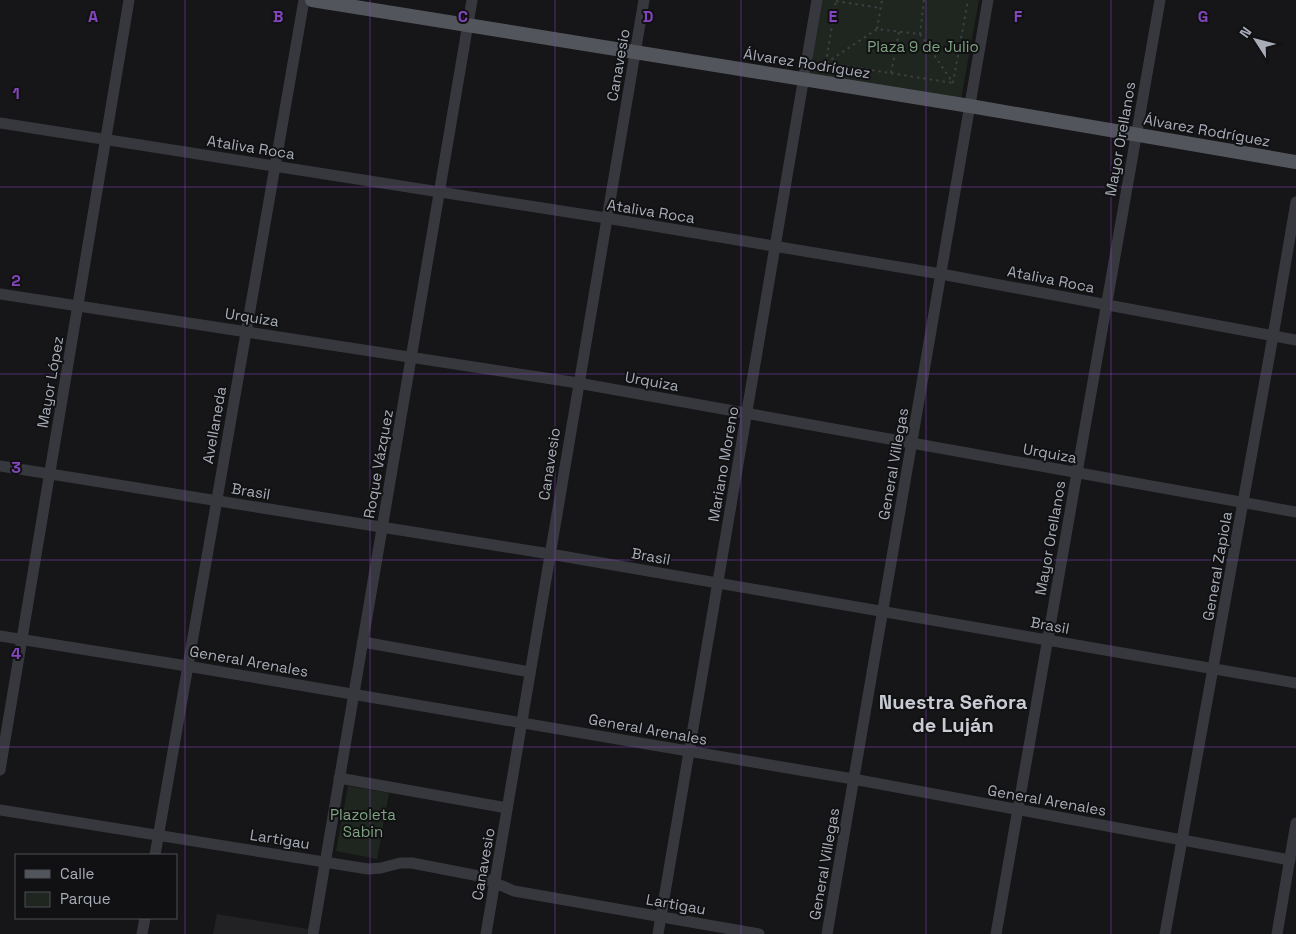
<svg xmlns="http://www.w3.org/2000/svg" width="1296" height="934" viewBox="0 0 1296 934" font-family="'Space Grotesk',sans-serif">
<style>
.built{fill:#222225}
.green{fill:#1e261f}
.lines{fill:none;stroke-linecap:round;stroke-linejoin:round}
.path{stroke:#3d3f44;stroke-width:2;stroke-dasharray:2.5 4;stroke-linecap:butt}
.minor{stroke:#37383d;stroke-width:11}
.major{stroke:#53555c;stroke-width:14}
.grid{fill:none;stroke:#8446be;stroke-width:1;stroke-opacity:0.55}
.labels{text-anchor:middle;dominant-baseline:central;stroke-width:4;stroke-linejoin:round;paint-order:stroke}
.park-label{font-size:15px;fill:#7fa381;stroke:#111113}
.street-label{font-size:15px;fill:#a8adb8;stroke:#111113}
.district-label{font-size:20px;font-weight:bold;fill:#c9ccd4;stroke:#111113}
.grid-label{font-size:16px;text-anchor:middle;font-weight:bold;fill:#8446be;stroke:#111113;stroke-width:4;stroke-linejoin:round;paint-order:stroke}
</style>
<rect width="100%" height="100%" fill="#161618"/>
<path class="built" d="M217,914L308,929L307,934H213Z"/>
<g class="green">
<path d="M822,0H979L961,99L810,75Z"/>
<path d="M348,786L389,793L377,859L336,851Z"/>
</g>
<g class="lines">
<g class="path">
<path d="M836,1L880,8"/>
<path d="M877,29L882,0"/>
<path d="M920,34L953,83"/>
<path d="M826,63L877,29L920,34L924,0"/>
<path d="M826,63L836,0"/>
<path d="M827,63L953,83"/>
<path d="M891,73L899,32"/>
<path d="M953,83L968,0"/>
</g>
<g class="minor">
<path d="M0,123L606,218L941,274L1296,340"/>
<path d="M0,294L578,383L1296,512"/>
<path d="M0,466L550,554L1296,683"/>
<path d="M0,636L187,666L853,779L1290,860"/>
<path d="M363,642L530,672"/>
<path d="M0,770L129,0"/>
<path d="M339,778L507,808"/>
<path d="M0,810L368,869L381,868L400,863H412L479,876L514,891L759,934"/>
<path d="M155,855L304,0"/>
<path d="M142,934L145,918"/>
<path d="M313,934L472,0"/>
<path d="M486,934L644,0"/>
<path d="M658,934L817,0"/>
<path d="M827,934L988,0"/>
<path d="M996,934L1160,0"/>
<path d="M1165,934L1273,336L1296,202"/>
<path d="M1277,934L1296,823"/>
</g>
<path class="major" d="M312,0L970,106L1296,162"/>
</g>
<path class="grid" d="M185,0V934M370,0V934M555,0V934M741,0V934M926,0V934M1111,0V934M0,187H1296M0,374H1296M0,560H1296M0,747H1296"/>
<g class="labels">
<g class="park-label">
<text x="923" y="46">Plaza 9 de Julio</text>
<text x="363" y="814">Plazoleta<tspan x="363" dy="17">Sabin</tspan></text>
</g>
<g class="street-label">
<text transform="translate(807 63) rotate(9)">Álvarez Rodríguez</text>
<text transform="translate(618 65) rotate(-80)">Canavesio</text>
<text transform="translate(1207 130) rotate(10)">Álvarez Rodríguez</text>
<text transform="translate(1120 139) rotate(-80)">Mayor Orellanos</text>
<text transform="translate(251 147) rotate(9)">Ataliva Roca</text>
<text transform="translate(651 211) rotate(9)">Ataliva Roca</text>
<text transform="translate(1051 279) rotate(11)">Ataliva Roca</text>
<text transform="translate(252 317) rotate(9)">Urquiza</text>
<text transform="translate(652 381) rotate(10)">Urquiza</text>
<text transform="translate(50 382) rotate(-80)">Mayor López</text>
<text transform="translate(214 425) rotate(-80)">Avellaneda</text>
<text transform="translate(1050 453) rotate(10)">Urquiza</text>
<text transform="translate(378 464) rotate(-80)">Roque Vázquez</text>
<text transform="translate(549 464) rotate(-81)">Canavesio</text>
<text transform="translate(723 464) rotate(-80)">Mariano Moreno</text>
<text transform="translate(893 464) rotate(-80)">General Villegas</text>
<text transform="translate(251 491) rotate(9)">Brasil</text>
<text transform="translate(1050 538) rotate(-80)">Mayor Orellanos</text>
<text transform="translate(651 556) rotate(10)">Brasil</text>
<text transform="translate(1217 566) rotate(-80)">General Zapiola</text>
<text transform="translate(1050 625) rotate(10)">Brasil</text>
<text transform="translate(249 661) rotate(10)">General Arenales</text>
<text transform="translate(648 729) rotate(10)">General Arenales</text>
<text transform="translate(1047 800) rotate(10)">General Arenales</text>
<text transform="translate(280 839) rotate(9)">Lartigau</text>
<text transform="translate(483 864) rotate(-80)">Canavesio</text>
<text transform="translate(824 864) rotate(-80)">General Villegas</text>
<text transform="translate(676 904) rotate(10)">Lartigau</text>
</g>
<g class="district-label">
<text x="953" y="702">Nuestra Señora<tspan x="953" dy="23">de Luján</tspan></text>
</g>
</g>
<g class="grid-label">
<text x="93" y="22">A</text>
<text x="278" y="22">B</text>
<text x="463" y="22">C</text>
<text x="648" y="22">D</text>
<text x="833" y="22">E</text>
<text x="1018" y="22">F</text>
<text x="1203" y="22">G</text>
<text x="16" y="99">1</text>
<text x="16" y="286">2</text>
<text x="16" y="473">3</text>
<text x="16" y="659">4</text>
</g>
<rect x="15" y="854" width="162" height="65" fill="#111113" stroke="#4d4f55"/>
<rect x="25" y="870" width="25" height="8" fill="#53555c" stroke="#4d4f55"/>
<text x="60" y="879" font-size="15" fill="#a8adb8">Calle</text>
<rect x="25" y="892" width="25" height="15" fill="#1e261f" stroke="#4d4f55"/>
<text x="60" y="904" font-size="15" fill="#a8adb8">Parque</text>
<g transform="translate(1256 40) rotate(306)" stroke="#111113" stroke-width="4" paint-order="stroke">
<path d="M0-4L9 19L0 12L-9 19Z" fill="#a8adb8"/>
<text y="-8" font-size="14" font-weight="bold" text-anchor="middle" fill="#a8adb8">N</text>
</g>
</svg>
